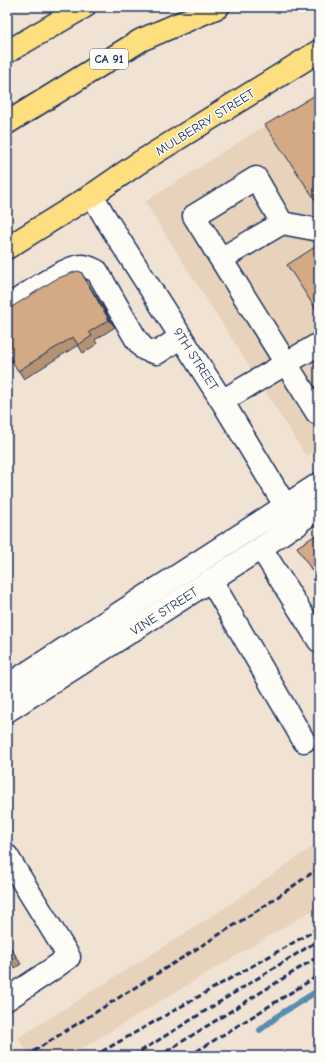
<svg xmlns="http://www.w3.org/2000/svg" width="326" height="1063" viewBox="0 0 326 1063" font-family="'Comic Neue',sans-serif">
<style>
.built{fill:#e7d2bc}
.lines{fill:none;stroke-linecap:round;stroke-linejoin:round}
.stream{stroke:#598ead;stroke-width:6}
.minor-casing{stroke:#1b2f5e;stroke-width:25}
.major-casing{stroke:#1b2f5e;stroke-width:25}
.highway-casing{stroke:#1b2f5e;stroke-width:25}
.minor{stroke:#fdfcf7;stroke-width:22}
.major{stroke:#fddf80;stroke-width:22}
.highway{stroke:#fddf80;stroke-width:22}
.rail{stroke:#1b2f5e;stroke-width:3;stroke-dasharray:6 3;stroke-linecap:butt}
.wall{fill:#b59272;stroke:#1b2f5e}
.shaded-wall{fill:#94775c;stroke:#1b2f5e}
.building{fill:#d3aa84;stroke:#1b2f5e}
.labels{text-anchor:middle;dominant-baseline:central;stroke-width:3;stroke-linejoin:round;paint-order:stroke}
.shield{fill:#fdfcf7;stroke:#5f6c8c;stroke-width:1}
.shield-label{font-size:12px;font-weight:bold;fill:#1b2f5e}
.street-label{font-size:13px;fill:#1b2f5e;stroke:#fdfcf7}
</style>
<rect width="100%" height="100%" fill="#f0e3d4"/>
<filter id="ink" filterUnits="userSpaceOnUse"><feTurbulence type="fractalNoise" baseFrequency=".025" numOctaves="2"/><feDisplacementMap in="SourceGraphic" scale="8" xChannelSelector="R" yChannelSelector="G"/><feConvolveMatrix kernelMatrix="1 2 1 2 8 2 1 2 1" color-interpolation-filters="sRGB"/></filter>
<g filter="url(#ink)">
<g class="built">
<path d="M319,91V447L306,456L145,202Z"/>
<path d="M319,842V906L69,1056H30L18,1038L220,911Z"/>
</g>
<g class="lines">
<path class="stream" d="M260,1030L282,1013L319,990"/>
<g class="minor-casing">
<g id="minor">
<path d="M92,195L106,219L222,401L297,525"/>
<path d="M319,230L282,223L256,178L194,216L317,413L319,412"/>
<path d="M221,259L282,223"/>
<path d="M7,307C23,297 65,266 82,266C88,266 92,269 97,271L136,339L144,349L157,353L181,337"/>
<path d="M222,401L319,344"/>
<path d="M261,548L319,641"/>
<path d="M211,580L304,741"/>
<path d="M7,686L319,484"/>
<path d="M7,711L261,548L319,508"/>
<path d="M7,856L69,957L51,970L7,999"/>
</g>
</g>
<g class="major-casing">
<path id="major" d="M92,195L137,164L319,51"/>
</g>
<g class="highway-casing">
<g id="highway">
<path d="M7,52L84,7"/>
<path d="M7,123L141,40L218,7"/>
<path d="M7,248L92,195"/>
</g>
</g>
<use href="#minor" class="minor"/>
<use href="#major" class="major"/>
<use href="#highway" class="highway"/>
<g class="rail">
<path d="M26,1056L263,907L319,868"/>
<path d="M94,1056L319,928"/>
<path d="M133,1056L319,940"/>
<path d="M159,1056L319,956"/>
<path d="M189,1056L319,975"/>
</g>
</g>
<g class="wall">
<path d="M81,272L86,280L115,327L95,340L97,344L83,353L78,345L24,379L11,359L7,361V310Z"/>
<path d="M7,942L21,964L7,973Z"/>
</g>
<path class="shaded-wall" d="M81,272L86,280L115,327L109,320Z"/>
<g class="building">
<path d="M319,93V203L318,204L265,125Z"/>
<path d="M315,247L319,253V314L287,265Z"/>
<path d="M77,271L81,272L109,320L89,332L92,336L78,345L73,337L18,371L7,353V310L56,279Z"/>
<path d="M319,533V582L297,547Z"/>
<path d="M7,943L16,957L7,962Z"/>
</g>
</g>
<g class="labels">
<rect class="shield" x="90" y="49" width="38" height="20" rx="3"/>
<g class="shield-label">
<text x="109" y="59">CA 91</text>
</g>
<g class="street-label">
<text transform="translate(205 122) rotate(-32)">MULBERRY STREET</text>
<text transform="translate(196 359) rotate(57)">9TH STREET</text>
<text transform="translate(164 611) rotate(-33)">VINE STREET</text>
</g>
</g>
<rect width="326" height="1063" fill="none" stroke="#fdfcf7" stroke-width="24"/>
<rect x="12" y="12" width="302" height="1039" fill="none" stroke="#1b2f5e" stroke-width="1.5" filter="url(#ink)"/>
</svg>
